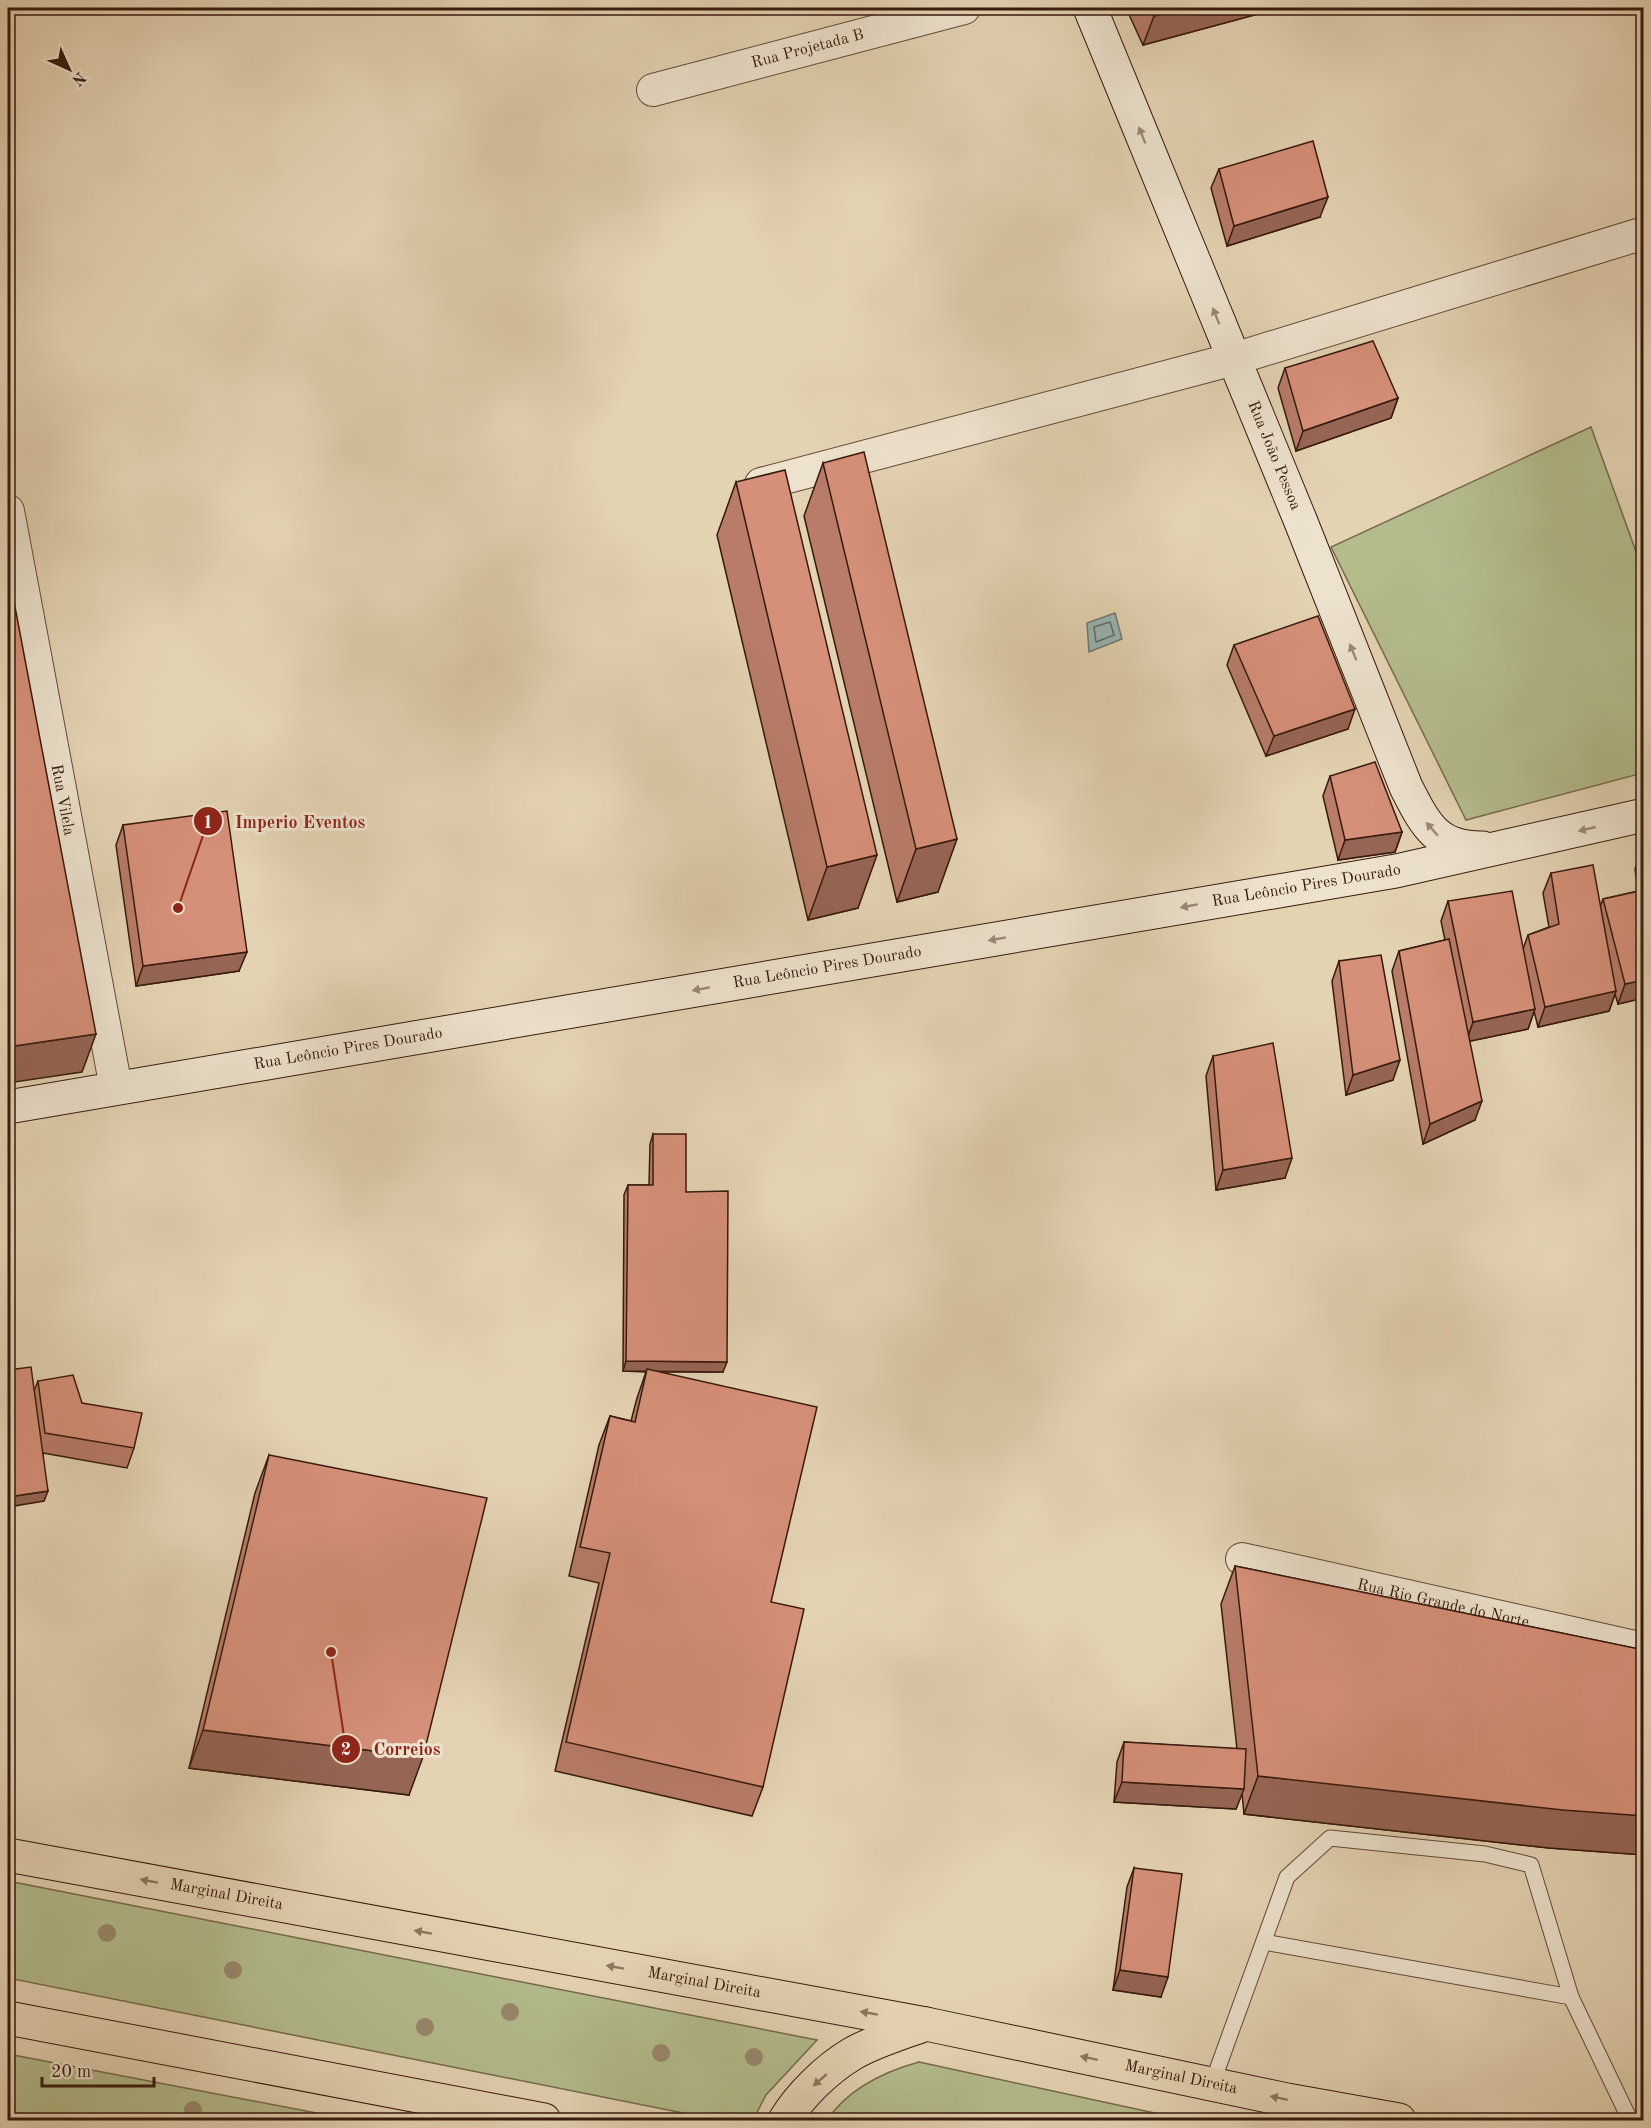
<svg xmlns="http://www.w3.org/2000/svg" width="1651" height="2128" viewBox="0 0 1651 2128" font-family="'Old Standard TT',serif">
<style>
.green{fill:#b4bc8c;stroke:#766a4d;stroke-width:1.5}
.water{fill:#97b6b4;stroke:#717772;stroke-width:1.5}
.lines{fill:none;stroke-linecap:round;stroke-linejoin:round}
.shore{stroke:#676861;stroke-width:1.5}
.service-casing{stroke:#624837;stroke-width:17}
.minor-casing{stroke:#624837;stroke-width:34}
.secondary-casing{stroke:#37190e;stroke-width:35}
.primary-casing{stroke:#37190e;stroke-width:35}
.trunk-casing{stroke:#37190e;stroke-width:35}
.service{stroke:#ede2ce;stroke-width:15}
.minor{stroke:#ede2ce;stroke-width:32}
.secondary{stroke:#ede2ce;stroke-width:33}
.primary{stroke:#e4d3b3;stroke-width:33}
.trunk{stroke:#e4d3b3;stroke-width:33}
.tree{fill:#99886d}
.wall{fill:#b87c68;stroke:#37190e;stroke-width:1.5}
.shaded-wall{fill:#966555;stroke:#37190e;stroke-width:1.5}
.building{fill:#d69079;stroke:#37190e;stroke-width:1.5}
.oneway{fill:#9b8878}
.oneway2{fill:#8e7660}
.labels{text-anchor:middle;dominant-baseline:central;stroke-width:6;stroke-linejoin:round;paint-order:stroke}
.street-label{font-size:16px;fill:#37190e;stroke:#ede2ce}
.leader{fill:none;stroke:#8f2418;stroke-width:2}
.callout-dot{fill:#8f2418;stroke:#ede2ce;stroke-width:2}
.mark-label{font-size:18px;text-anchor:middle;font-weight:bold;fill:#fff}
.callout-label{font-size:18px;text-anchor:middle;font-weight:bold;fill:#8f2418;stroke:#ede2ce;stroke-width:6;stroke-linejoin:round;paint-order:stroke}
</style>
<rect width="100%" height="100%" fill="#e4d3b3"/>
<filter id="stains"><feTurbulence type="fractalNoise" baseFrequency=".00333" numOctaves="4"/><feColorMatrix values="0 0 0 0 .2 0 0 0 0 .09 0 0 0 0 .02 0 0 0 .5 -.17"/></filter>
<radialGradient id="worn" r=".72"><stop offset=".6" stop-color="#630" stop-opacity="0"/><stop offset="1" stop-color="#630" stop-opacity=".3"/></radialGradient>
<g class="green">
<path d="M1591,427L1643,571V773L1466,820L1331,547Z"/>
<path d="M8,1881L817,2040L766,2095L753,2120H718L8,1978Z"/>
<path d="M8,2054L353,2120H8Z"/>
<path d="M919,2062L1187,2120H827C848,2089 883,2072 919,2062Z"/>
</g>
<path class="water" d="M1115,613L1122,639L1089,652L1087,623Z"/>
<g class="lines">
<path class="shore" d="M1110,622L1114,635L1096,642L1094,627Z"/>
<g class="service-casing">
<g id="service">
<path d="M1264,1942L1571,1997"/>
<path d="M1212,2084L1287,1877L1330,1838L1485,1854L1531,1865L1571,1997L1630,2120"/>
</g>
</g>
<g class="minor-casing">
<g id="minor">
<path id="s1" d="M653,90L964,8"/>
<path d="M761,484L1234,359L1644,233"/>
<path id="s2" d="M8,511L116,1088"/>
<path id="s3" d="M1242,1559L1644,1649"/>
</g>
</g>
<g class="secondary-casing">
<g id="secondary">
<path id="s4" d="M1090,8L1301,522L1406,787C1425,824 1436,849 1483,848"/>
<path id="s5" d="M8,1107L1396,871L1644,815"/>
</g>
</g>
<g class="primary-casing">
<g id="primary">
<path id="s6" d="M8,1855L926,2024L1287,2100L1399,2120"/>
<path d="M785,2120C800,2095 827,2069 852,2054C874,2041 902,2033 926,2024"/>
</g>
</g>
<g class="trunk-casing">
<path id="trunk" d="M8,2018L544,2120"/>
</g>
<use href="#service" class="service"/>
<use href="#minor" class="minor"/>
<use href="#secondary" class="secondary"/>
<use href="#primary" class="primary"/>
<use href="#trunk" class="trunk"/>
</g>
<g class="tree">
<circle cx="107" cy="1933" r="9"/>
<circle cx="233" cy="1970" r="9"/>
<circle cx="510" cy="2012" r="9"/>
<circle cx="425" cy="2027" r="9"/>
<circle cx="661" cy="2053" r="9"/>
<circle cx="754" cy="2057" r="9"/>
<circle cx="193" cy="2110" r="9"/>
</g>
<g class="wall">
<path d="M1126,8H1274L1273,10L1143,45Z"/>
<path d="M1219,169L1320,217L1227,246L1211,188Z"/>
<path d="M1285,368L1398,398L1391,418L1296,451L1278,388Z"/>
<path d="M823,463L938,892L897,902L804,516Z"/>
<path d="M736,482L858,908L808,920L717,535Z"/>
<path d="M1234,645L1348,729L1266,756L1227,665Z"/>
<path d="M1330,776L1402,832L1395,852L1338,860L1323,796Z"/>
<path d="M123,825L239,971L136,986L116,845Z"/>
<path d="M1642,849H1644V998L1618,1004L1615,994L1609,1011L1538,1027L1534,1011L1528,1029L1470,1041L1475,1120L1423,1144L1392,971L1399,951L1445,940L1441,921L1448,901L1523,949L1528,935L1549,927L1543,893L1551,873L1600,907L1603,899L1638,891L1635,869Z"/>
<path d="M1339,961L1393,1080L1346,1095L1332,981Z"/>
<path d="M1213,1056L1285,1178L1216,1190L1206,1076Z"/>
<path d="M653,1134L686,1192L723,1372H661L771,1602L763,1787L752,1816L555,1771L599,1583L569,1576L599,1445L610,1416L631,1421L637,1398L646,1372L623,1371L624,1195L628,1185H649L650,1144Z"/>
<path d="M38,1381L82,1403L134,1448L127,1468L43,1453L44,1501L34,1391Z"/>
<path d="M269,1455L409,1795L189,1768L255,1493Z"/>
<path d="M1235,1566L1644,1650V1855L1549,1848L1244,1814L1242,1793L1236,1809L1114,1802L1117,1762L1124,1742L1237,1749L1221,1604Z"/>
<path d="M1134,1868L1161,1997L1113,1990L1127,1887Z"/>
</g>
<g class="shaded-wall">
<path d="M1185,8H1274L1273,10L1143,45L1154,16Z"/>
<path d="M1328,197L1320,217L1227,246L1234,226Z"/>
<path d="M1398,398L1391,418L1296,451L1303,431Z"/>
<path d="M1355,709L1348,729L1266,756L1274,736Z"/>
<path d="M1402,832L1395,852L1338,860L1345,840Z"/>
<path d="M957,839L938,892L897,902L916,849Z"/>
<path d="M877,855L858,908L808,920L827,867Z"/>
<path d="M247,952L239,971L136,986L143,966Z"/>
<path d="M1644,980V998L1618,1004L1625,984Z"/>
<path d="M1616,991L1609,1011L1538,1027L1545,1007Z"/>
<path d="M1535,1009L1528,1029L1466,1042L1473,1022Z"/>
<path d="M96,1034L82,1072L8,1083V1047Z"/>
<path d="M1400,1060L1393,1080L1346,1095L1353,1075Z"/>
<path d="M1482,1101L1475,1120L1423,1144L1430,1124Z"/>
<path d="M1292,1158L1285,1178L1216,1190L1223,1170Z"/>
<path d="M626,1361L727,1362L723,1372L623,1371Z"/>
<path d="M48,1491L44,1501L8,1507V1497Z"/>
<path d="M203,1730L423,1757L409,1795L189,1768Z"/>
<path d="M1258,1776L1644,1816V1855L1549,1848L1244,1814Z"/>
<path d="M1122,1782L1244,1789L1236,1809L1114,1802Z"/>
<path d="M1120,1970L1168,1977L1161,1997L1113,1990Z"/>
</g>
<g class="building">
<path d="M1150,8H1185L1154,16Z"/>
<path d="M1313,141L1328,197L1234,226L1219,169Z"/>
<path d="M1373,341L1398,398L1303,431L1285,368Z"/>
<path d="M864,452L957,839L916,849L823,463Z"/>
<path d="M785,470L877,855L827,867L736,482Z"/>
<path d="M8,570L96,1034L8,1047Z"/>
<path d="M1318,616L1355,709L1274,736L1234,645Z"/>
<path d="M1375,762L1402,832L1345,840L1330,776Z"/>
<path d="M227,811L247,952L143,966L123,825Z"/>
<path d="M1593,865L1616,991L1545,1007L1528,935L1559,924L1551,873Z"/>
<path d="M1644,890V980L1625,984L1603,899Z"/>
<path d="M1512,891L1535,1009L1473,1022L1448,901Z"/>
<path d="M1449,939L1482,1101L1430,1124L1399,951Z"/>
<path d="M1381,955L1400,1060L1353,1075L1339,961Z"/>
<path d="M1273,1043L1292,1158L1223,1170L1213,1056Z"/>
<path d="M653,1134H686V1192L728,1191L727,1362L626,1361L628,1185H653Z"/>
<path d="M31,1367L48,1491L8,1497V1370Z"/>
<path d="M647,1369L817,1407L771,1602L804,1609L763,1787L566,1742L610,1553L580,1547L610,1416L635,1422Z"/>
<path d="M73,1375L82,1403L142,1413L134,1448L45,1433L38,1381Z"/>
<path d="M269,1455L487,1498L423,1757L203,1730Z"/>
<path d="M1235,1566L1644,1650V1816L1563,1810L1258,1776Z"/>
<path d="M1124,1742L1246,1749L1244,1789L1122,1782Z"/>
<path d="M1134,1868L1182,1874L1168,1977L1120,1970Z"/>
</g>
<defs><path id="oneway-solid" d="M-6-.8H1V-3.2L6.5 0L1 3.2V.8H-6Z" transform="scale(1.5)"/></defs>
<g class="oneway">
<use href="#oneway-solid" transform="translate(1142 135) rotate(-112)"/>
<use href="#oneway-solid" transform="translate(1216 316) rotate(-112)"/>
<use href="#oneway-solid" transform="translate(1353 652) rotate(-112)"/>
<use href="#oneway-solid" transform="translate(1432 829) rotate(-131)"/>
<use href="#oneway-solid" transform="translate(1587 829) rotate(167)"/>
<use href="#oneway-solid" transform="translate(1189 906) rotate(170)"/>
<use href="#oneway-solid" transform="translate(997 939) rotate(170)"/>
<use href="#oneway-solid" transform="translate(701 989) rotate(170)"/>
</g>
<g class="oneway2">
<use href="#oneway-solid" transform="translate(149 1881) rotate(-170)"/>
<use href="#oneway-solid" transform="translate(423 1932) rotate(-170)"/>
<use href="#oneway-solid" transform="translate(615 1967) rotate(-170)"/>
<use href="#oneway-solid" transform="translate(869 2013) rotate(-170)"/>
<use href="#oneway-solid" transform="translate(1089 2058) rotate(-168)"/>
<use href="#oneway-solid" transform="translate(820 2080) rotate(139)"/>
<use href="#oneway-solid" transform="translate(1279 2098) rotate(-168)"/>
</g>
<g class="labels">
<g class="street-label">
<text stroke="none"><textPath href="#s1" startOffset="160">Rua Projetada B</textPath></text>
<text stroke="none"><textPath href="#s4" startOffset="484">Rua João Pessoa</textPath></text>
<text stroke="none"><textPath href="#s2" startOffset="294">Rua Vilela</textPath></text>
<text stroke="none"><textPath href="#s5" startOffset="1317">Rua Leôncio Pires Dourado</textPath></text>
<text stroke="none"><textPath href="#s5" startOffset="831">Rua Leôncio Pires Dourado</textPath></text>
<text stroke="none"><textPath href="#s5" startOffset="345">Rua Leôncio Pires Dourado</textPath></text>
<text stroke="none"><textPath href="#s3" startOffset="206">Rua Rio Grande do Norte</textPath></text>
<text stroke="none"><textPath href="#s6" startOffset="222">Marginal Direita</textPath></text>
<text stroke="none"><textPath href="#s6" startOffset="708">Marginal Direita</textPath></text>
<text stroke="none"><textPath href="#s6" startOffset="1194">Marginal Direita</textPath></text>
</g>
</g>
<path class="leader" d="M178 908L208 821M331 1652L346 1749"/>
<g class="callout-dot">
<circle cx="178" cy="908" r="6"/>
<circle cx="331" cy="1652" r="6"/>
<circle cx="208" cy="821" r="15"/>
<circle cx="346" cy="1749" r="15"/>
</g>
<g class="mark-label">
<text x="208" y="828">1</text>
<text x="346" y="1755">2</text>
</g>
<g class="callout-label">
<text x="300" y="828">Imperio Eventos</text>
<text x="407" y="1755">Correios</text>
</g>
<rect width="1651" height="2128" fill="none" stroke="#e4d3b3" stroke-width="30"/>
<rect x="9" y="9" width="1633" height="2110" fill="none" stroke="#37190e" stroke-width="3"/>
<rect x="15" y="15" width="1621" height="2098" fill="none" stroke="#37190e" stroke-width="1.5"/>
<g transform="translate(69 69) rotate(135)" stroke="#ede2ce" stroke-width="4.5" paint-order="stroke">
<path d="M0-4.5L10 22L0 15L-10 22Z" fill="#37190e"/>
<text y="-9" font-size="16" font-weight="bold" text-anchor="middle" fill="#37190e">N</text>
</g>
<path d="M42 2077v9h112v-9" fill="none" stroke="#37190e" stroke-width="3"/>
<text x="51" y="2077" font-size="18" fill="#37190e" stroke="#ede2ce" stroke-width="4.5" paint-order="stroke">20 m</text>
<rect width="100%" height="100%" filter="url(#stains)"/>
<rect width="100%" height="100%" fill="url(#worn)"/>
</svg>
